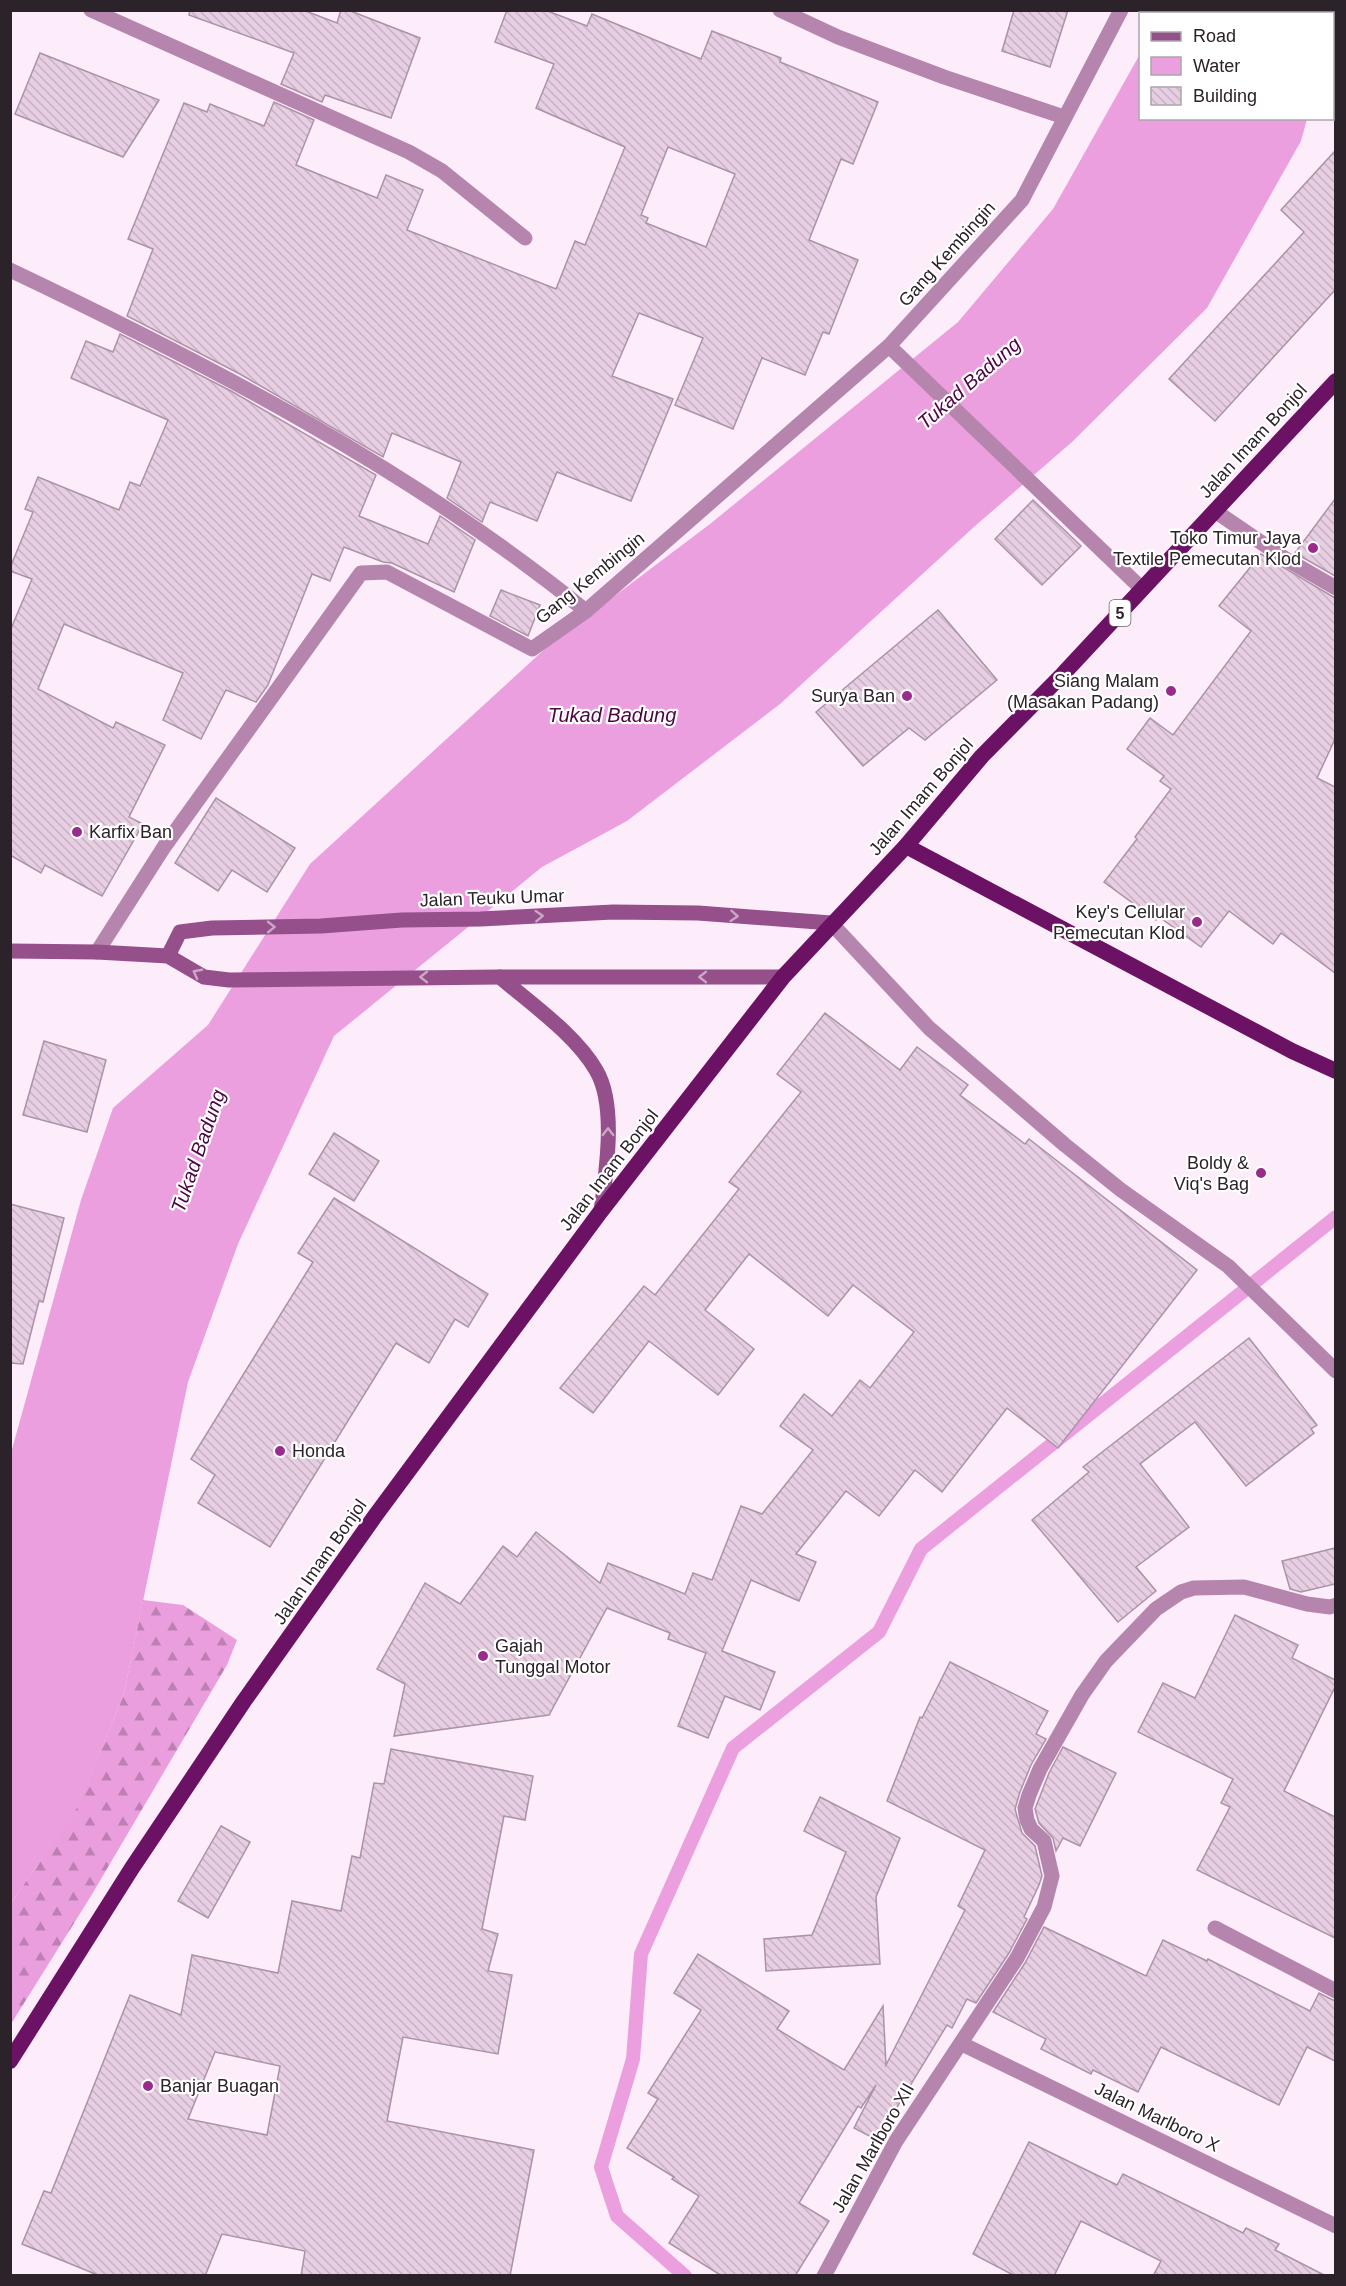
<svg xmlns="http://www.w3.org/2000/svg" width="1346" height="2286" viewBox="0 0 1346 2286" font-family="Helvetica,sans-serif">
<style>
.forest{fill:url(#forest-firs)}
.water{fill:#eb9fde}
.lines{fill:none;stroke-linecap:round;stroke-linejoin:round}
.stream{stroke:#eb9fde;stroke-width:14}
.building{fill:url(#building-back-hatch);stroke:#ab92a6;stroke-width:1.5;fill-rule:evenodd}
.pedestrian{stroke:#b685ae;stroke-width:15}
.minor{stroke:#b685ae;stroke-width:15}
.secondary{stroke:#954f8b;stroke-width:15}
.trunk{stroke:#6c1264;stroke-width:16}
.oneway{stroke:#caa7c5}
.poi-dot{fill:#982b8c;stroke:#fff;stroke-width:2}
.labels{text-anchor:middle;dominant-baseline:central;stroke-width:4.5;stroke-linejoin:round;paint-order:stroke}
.shield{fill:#fff;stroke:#6b646a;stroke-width:1.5}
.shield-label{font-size:16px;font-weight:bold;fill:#2c222a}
.street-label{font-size:18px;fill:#2c222a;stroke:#fff}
.poi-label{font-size:18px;fill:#2c222a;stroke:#fff;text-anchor:end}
.water-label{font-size:20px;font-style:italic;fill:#4b0644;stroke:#fff}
</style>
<defs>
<pattern id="forest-firs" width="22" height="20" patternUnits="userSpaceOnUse" patternTransform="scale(1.5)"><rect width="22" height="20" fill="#ea9edd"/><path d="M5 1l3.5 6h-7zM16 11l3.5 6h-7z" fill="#be80b3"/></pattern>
<pattern id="building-back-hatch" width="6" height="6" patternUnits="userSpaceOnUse" patternTransform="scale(1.5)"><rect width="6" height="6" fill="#e8cee3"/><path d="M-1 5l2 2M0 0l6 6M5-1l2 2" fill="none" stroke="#c7b1c3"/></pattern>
</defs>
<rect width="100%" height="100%" fill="#fdedfa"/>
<path class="forest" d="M143,1600L183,1605L237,1640L227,1665L91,1896L11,2024V1903L77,1807L124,1694Z"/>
<g class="water">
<path d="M1164,10H1335L1333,27L1332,14L1162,13Z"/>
<path d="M1140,54V118L1307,119L1301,141L1207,308L1072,442L975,526L780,704L627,821L542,867L334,1036L238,1244L188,1382L124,1694L77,1808L11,1903V1453L81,1200L113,1108L208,1025L310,864L547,647L710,524L958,322L1053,209Z"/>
</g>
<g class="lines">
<path class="stream" d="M685,2276L617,2216L601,2167L633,2059L641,1954L733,1748L879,1632L921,1549L1336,1217"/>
</g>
<g class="building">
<path d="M190,10H303L337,23L341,10H348L420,38L391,118L325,95L322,102L281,84L294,53L189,15Z"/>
<path d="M507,10H545L587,26L592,14L701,59L712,31L781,58L780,62L878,102L853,164L841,159L809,240L858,260L829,334L823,332L805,375L762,358L733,429L675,405L703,338L639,313L612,376L673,399L631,501L557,472L537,521L490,502L482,522L447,498L461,462L392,433L383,457L240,374L127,316L153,249L128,239L184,103L207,112L210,104L264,126L274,102L314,120L296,165L377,198L386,175L423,190L407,230L556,289L575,241L585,245L625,147L536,108L554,64L495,42ZM668,147L735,174L706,247L646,223L648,218L641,215Z"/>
<path d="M1014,10H1068L1050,67L1002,51Z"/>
<path d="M40,53L159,100L123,157L15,114Z"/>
<path d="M1335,151V290L1215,421L1169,379L1304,232L1281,210Z"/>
<path d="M120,334L231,391L376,475L359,516L428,544L440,516L475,540L454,592L392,563L383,562L344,547L330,581L312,574L268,685L256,702L226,690L201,739L163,720L183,673L64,624L38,689L113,728L116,722L165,745L129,817L143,824L102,896L45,865L41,873L10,855V631L32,579L10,571V568L33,512L25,509L38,477L119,510L130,482L140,486L168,420L71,378L86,341L113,352Z"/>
<path d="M1335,499V576L1295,553Z"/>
<path d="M1033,500L1081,546L1042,585L995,539Z"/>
<path d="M1261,554L1335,598V739L1317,778L1335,787V973L1281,933L1273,944L1229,911L1201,947L1159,917L1156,920L1104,882L1137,839L1135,837L1171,789L1160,781L1164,776L1127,749L1150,718L1173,735L1251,631L1219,606Z"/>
<path d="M501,590L540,605L528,636L490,616Z"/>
<path d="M938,610L997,680L925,740L909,728L863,766L816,712Z"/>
<path d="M216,798L295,848L267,892L232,870L218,891L175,863Z"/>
<path d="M825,1013L900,1070L917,1047L968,1085L960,1095L1025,1144L1029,1139L1197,1270L1058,1448L1007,1408L942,1492L915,1470L879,1516L846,1491L796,1554L816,1562L799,1601L751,1580L722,1651L775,1672L760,1710L725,1696L708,1738L678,1726L706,1653L668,1639L670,1633L607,1608L549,1715L394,1736L405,1684L377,1669L425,1583L460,1604L503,1546L517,1557L536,1532L600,1583L608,1563L685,1594L693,1573L712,1580L741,1506L762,1514L813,1450L780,1426L804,1394L832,1416L860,1380L870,1388L914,1332L853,1285L828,1316L749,1254L705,1310L754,1349L718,1395L649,1341L593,1413L560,1388L644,1286L655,1295L739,1189L729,1182L801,1092L777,1074Z"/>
<path d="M44,1041L106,1060L87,1132L23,1115Z"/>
<path d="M334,1133L379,1161L354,1201L309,1174Z"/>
<path d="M334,1198L488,1294L468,1327L455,1319L429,1363L396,1343L270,1547L198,1503L215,1475L191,1459L313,1262L298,1253Z"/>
<path d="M10,1204L64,1218L43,1302L39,1301L23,1364L10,1363Z"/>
<path d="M1249,1338L1317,1425L1311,1429L1314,1433L1246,1486L1195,1422L1140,1464L1189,1527L1136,1567L1156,1591L1118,1622L1032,1520L1089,1472L1083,1467Z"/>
<path d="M1335,1548V1584L1301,1592L1290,1589L1282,1561Z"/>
<path d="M1235,1615L1298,1645L1292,1658L1335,1680V1687L1284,1791L1335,1817V1938L1197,1870L1230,1807L1221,1803L1233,1779L1138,1732L1163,1683L1195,1698Z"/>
<path d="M950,1662L1048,1711L1036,1734L1046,1739L1031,1765L1020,1792L1015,1809L1022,1833L1035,1846L1042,1876L1039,1885L1024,1917L1027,1919L1009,1953L976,2003L967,1999L952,2028L947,2025L877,2140L854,2128L876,2085L861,2108L858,2106L799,2203L829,2221L795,2276H722L669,2243L699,2196L672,2179L674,2177L627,2148L658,2099L648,2093L701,2010L674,1993L698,1954L789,2011L777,2029L844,2070L883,2006L886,2065L965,1910L958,1906L985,1850L887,1801L920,1717L922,1718Z"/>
<path d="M1063,1747L1116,1773L1080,1846L1063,1838L1056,1851L1053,1838L1039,1823L1035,1809L1049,1773Z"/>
<path d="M391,1749L533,1776L525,1820L504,1816L482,1929L498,1934L488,1971L512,1975L498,2054L403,2037L387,2121L534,2150L510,2276H301L305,2251L222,2234L205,2276H100L22,2244L44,2191L51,2193L130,1995L181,2015L192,1955L278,1973L292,1901L341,1911L352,1856L360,1858L374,1783L384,1784ZM215,2052L280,2066L267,2135L188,2119Z"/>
<path d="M820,1797L900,1838L876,1897L880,1964L766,1971L764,1939L812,1935L846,1852L804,1831Z"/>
<path d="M221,1826L250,1842L208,1918L178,1901Z"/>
<path d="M1044,1927L1146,1976L1163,1940L1207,1961L1208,1959L1310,2011L1319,1993L1335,2001V2061L1307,2047L1279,2105L1161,2047L1138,2092L1093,2070L1091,2074L1041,2049L1046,2039L993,2012L1025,1963Z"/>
<path d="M1029,2142L1117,2185L1123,2174L1243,2233L1246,2228L1279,2244L1275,2250L1326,2276H1153L1161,2261L1081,2221L1054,2276H1015L973,2254Z"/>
</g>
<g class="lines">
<path class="pedestrian" d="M889,346L1142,589"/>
<g class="minor">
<path d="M91,10L409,152L442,171L525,238"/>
<path d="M780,10L838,37L944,77L1064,117"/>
<path d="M10,270C212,366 412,470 586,611"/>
<path d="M1215,511L1284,558L1336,588"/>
<path d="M831,923L929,1028L1065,1145L1121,1190L1228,1266L1336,1371"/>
<path d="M97,952L164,847L361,573L387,572L532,649L586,611L889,346L1022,200L1121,10"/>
<path d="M1215,1928L1336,1991"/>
<path d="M962,2044L1336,2226"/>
<path d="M824,2276L896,2141L1017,1958L1044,1907L1052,1876L1044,1841L1031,1829L1027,1820L1025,1808L1029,1795L1040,1769L1082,1695L1106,1661L1156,1609L1181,1592L1194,1588L1244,1587L1307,1604L1330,1607L1336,1605"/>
</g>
<g class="secondary">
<path d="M10,951L97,952L168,956L204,977L229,980L500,977H783"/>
<path d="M168,956L180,932L212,928L321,926L402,920L481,919L613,912L698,913L831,923"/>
<path d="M500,977C531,1004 575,1034 596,1070C617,1105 606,1172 601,1211"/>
</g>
<g class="trunk">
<path d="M906,846L1292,1051L1336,1071"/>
<path d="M10,2061L132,1868L244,1701L375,1516L601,1211L783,977L906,846L982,756L1063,674L1336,381"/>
</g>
</g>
<defs><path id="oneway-chevron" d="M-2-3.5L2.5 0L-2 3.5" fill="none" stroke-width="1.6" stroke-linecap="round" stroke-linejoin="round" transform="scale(1.5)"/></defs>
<g class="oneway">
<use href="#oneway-chevron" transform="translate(539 916) rotate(-3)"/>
<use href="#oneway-chevron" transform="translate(734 916) rotate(4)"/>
<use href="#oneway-chevron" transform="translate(271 927) rotate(-1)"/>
<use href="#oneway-chevron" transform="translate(197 973) rotate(-152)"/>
<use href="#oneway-chevron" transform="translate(424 977) rotate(180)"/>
<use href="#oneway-chevron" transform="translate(703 977) rotate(180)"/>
<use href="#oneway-chevron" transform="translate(608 1132) rotate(-90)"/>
</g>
<g class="poi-dot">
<circle cx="1313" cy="548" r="6"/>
<circle cx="1171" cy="691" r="6"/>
<circle cx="907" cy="696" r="6"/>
<circle cx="77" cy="832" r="6"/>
<circle cx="1197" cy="922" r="6"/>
<circle cx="1261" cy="1173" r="6"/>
<circle cx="280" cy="1451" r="6"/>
<circle cx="483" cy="1656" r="6"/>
<circle cx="148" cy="2086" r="6"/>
</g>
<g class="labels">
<rect class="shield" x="1109.5" y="600" width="21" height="26" rx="4.5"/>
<g class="shield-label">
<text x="1120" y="613">5</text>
</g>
<g class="street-label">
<text transform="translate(947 254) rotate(-48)">Gang Kembingin</text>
<text transform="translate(1253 441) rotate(-47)">Jalan Imam Bonjol</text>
<text transform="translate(590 578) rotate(-39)">Gang Kembingin</text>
<text transform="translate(921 797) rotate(-49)">Jalan Imam Bonjol</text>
<text transform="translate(492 898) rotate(-2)">Jalan Teuku Umar</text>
<text transform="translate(609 1170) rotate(-52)">Jalan Imam Bonjol</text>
<text transform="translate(320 1562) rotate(-55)">Jalan Imam Bonjol</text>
<text transform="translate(1157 2117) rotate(26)">Jalan Marlboro X</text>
<text transform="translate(873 2148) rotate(-60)">Jalan Marlboro XII</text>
</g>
<g class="poi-label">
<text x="1301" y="538">Toko Timur Jaya<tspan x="1301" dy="21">Textile Pemecutan Klod</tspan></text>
<text x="1159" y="681">Siang Malam<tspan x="1159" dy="21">(Masakan Padang)</tspan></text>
<text x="895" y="696">Surya Ban</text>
<text x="89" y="832" text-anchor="start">Karfix Ban</text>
<text x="1185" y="912">Key's Cellular<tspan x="1185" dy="21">Pemecutan Klod</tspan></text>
<text x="1249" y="1163">Boldy &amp;<tspan x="1249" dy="21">Viq's Bag</tspan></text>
<text x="292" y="1451" text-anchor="start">Honda</text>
<text x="495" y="1646" text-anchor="start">Gajah<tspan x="495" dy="21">Tunggal Motor</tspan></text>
<text x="160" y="2086" text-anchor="start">Banjar Buagan</text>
</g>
<g class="water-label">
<text transform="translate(969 383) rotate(-41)">Tukad Badung</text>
<text x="612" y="715">Tukad Badung</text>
<text transform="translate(198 1151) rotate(-71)">Tukad Badung</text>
</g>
</g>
<rect width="1346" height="2286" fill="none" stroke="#2c222a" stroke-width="24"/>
<rect x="1139" y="12" width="195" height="108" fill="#ffffff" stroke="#aba7aa" stroke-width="1.5"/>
<rect x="1151" y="32" width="30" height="9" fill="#954f8b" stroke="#aba7aa" stroke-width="1.5"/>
<text x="1193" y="42" font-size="18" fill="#2c222a">Road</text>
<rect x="1151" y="57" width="30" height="18" fill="#eb9fde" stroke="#aba7aa" stroke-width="1.5"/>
<text x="1193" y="72" font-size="18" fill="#2c222a">Water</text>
<rect x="1151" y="87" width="30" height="18" fill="url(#building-back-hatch)" stroke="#aba7aa" stroke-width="1.5"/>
<text x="1193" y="102" font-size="18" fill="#2c222a">Building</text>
</svg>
